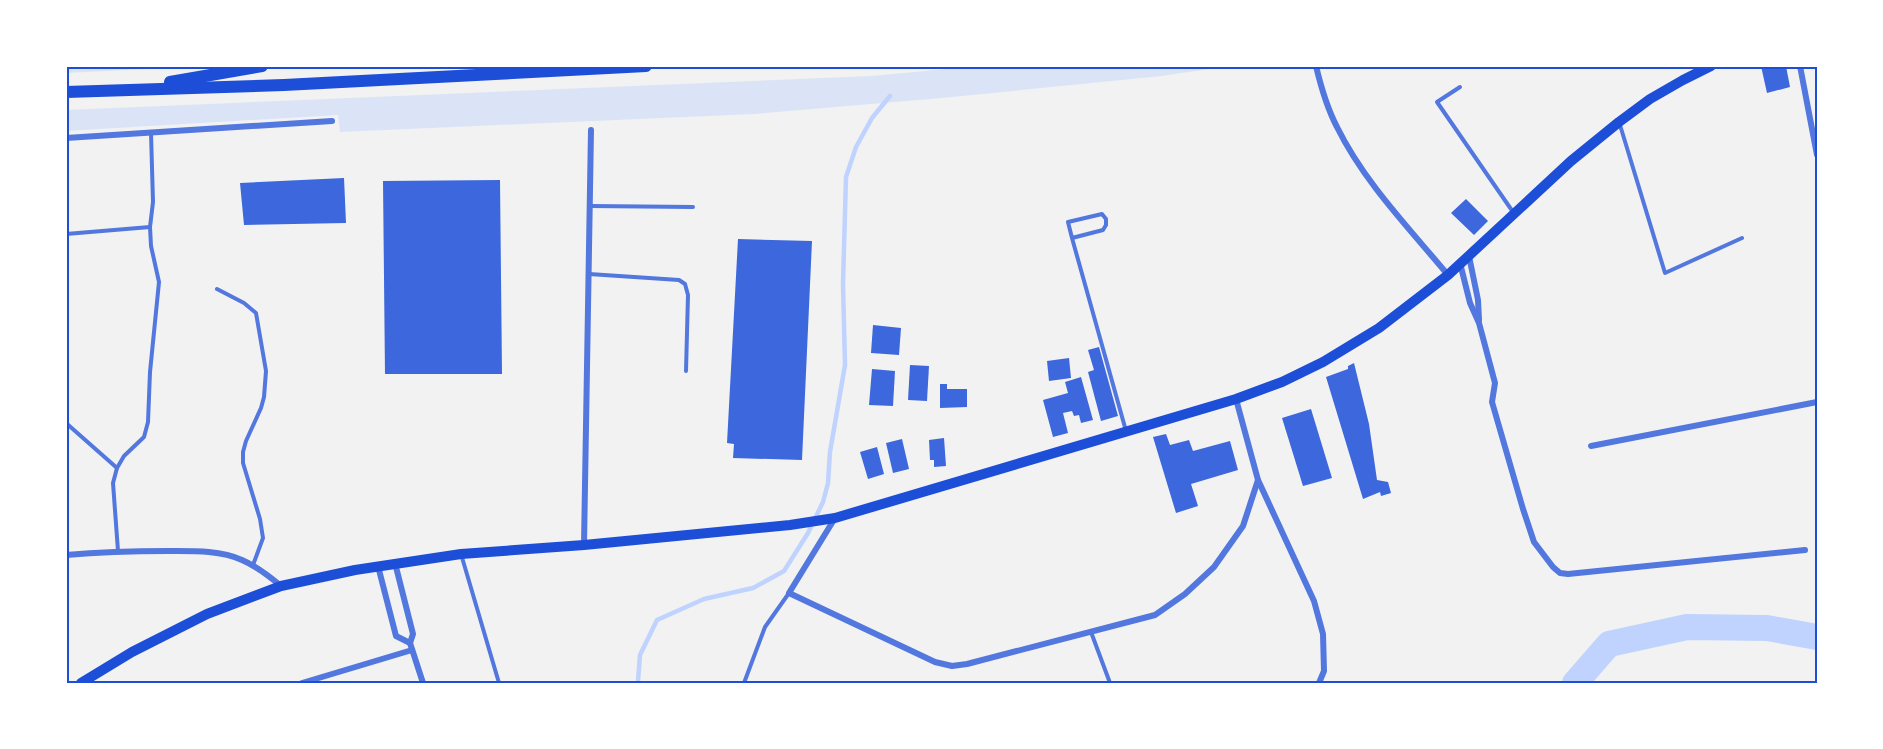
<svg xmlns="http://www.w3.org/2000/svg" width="1883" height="749" viewBox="0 0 1883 749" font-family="Spectral,serif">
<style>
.green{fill:#dbe4f7}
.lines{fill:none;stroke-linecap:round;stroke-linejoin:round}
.stream{stroke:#bfd3fe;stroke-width:4.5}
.river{stroke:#bfd3fe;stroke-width:26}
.building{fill:#3d67dc}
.service{stroke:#5277de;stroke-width:4}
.minor{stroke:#5277de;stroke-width:6}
.secondary{stroke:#1d4ed8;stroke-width:10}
.trunk{stroke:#1d4ed8;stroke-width:12}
.neatline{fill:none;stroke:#1d4ed8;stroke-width:2}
</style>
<rect width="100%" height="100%" fill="#f2f2f2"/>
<g class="green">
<path d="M66,66H209L66,73Z"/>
<path d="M980,66H1229L1162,76L942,98L754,114L340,132L338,115L66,131V110L871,76Z"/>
</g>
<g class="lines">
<path class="stream" d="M639,683L638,681L640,655L657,620L704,599L753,588L784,571L808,533L823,502L828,483L830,452L845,365L843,284L846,177L856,147L872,118L890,96"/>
<path class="river" d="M1575,683L1609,644L1687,627L1767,628L1817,637"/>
</g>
<g class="building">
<path d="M1761,66H1786L1790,87L1767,93Z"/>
<path d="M344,178L346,223L244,225L240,183Z"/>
<path d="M500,180L502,374H385L383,181Z"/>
<path d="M1466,199L1488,221L1474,235L1451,213Z"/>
<path d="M738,239L812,241L802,460L733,458L734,444L727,443Z"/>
<path d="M873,325L901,328L899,355L871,353Z"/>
<path d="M1099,347L1118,416L1101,421L1088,372L1094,370L1088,350Z"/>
<path d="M1069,358L1071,378L1049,381L1047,361Z"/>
<path d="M1354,363L1369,424L1377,480L1388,482L1391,493L1381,496L1380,492L1363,499L1326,377L1348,369V366Z"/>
<path d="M910,365L929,366L927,401L908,400Z"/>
<path d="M872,369L895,371L893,406L869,405Z"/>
<path d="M1081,377L1093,420L1081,423L1079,415L1074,416L1072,411L1063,413L1068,433L1053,437L1043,400L1068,393L1065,382Z"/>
<path d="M940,384H947V389H967V407L940,408Z"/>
<path d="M1311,409L1332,478L1303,486L1282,418Z"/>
<path d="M1166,434L1170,445L1189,440L1193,451L1230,441L1238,470L1191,484L1198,506L1176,513L1153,437Z"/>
<path d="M944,438L946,466L934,467V460H930L929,440Z"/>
<path d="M902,439L909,469L893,473L886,443Z"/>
<path d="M877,447L884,474L868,479L860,452Z"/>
</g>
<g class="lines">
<g class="service">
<path d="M1460,87L1437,102L1513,212"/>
<path d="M1620,125L1665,273L1742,238"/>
<path d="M590,206L693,207"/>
<path d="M66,234L150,227"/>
<path d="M1072,238L1103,230L1106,225V219L1102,214L1068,222L1072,238L1126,431"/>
<path d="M589,274L679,280L685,284L688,295L686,371"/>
<path d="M217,289L244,303L256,313L266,371L264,397L261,408L246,441L243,452V463L260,519L263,538L253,565"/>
<path d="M66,423L117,468"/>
<path d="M118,551L113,483L117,468L124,456L144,437L148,422L150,372L159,282L151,246L150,227L153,202L151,133"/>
<path d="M461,554L499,683"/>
<path d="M1091,632L1110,683"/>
<path d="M744,683L765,627L789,593"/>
</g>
<g class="minor">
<path d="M1316,66C1321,87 1327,108 1337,127C1364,182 1409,228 1448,275"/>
<path d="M1800,66L1817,155"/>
<path d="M66,138L332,121"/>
<path d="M1469,256L1478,300L1479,320"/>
<path d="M1460,263L1470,303L1479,323L1495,383L1492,402L1523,509L1534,542L1553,567L1560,573L1568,574L1805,550"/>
<path d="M1236,399L1258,480L1314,601L1323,634L1324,671L1319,683"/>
<path d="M1591,446L1817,402"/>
<path d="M835,518L789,593L935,662L952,666L967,664L1155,615L1185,594L1214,567L1243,526L1258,480"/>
<path d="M584,545L591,130"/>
<path d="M66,555C100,552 134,551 168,551C192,551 220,550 242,560C256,566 269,576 281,586"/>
<path d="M395,563L413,634L410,643L423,683"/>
<path d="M378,566L396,636L410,643"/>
<path d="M302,683L412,650"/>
</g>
<path class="secondary" d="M81,683L132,652L207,614L281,586L355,570L461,554L584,545L790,525L835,518L1236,399L1282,382L1323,362L1379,328L1448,275L1571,161L1619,122L1650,99L1683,80L1711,66"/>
<g class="trunk">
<path d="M170,82L262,66"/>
<path d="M66,92L284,85L646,66"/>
</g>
</g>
<rect width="1883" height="749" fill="none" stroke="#ffffff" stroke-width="135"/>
<rect x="68" y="68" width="1748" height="614" class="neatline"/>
</svg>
